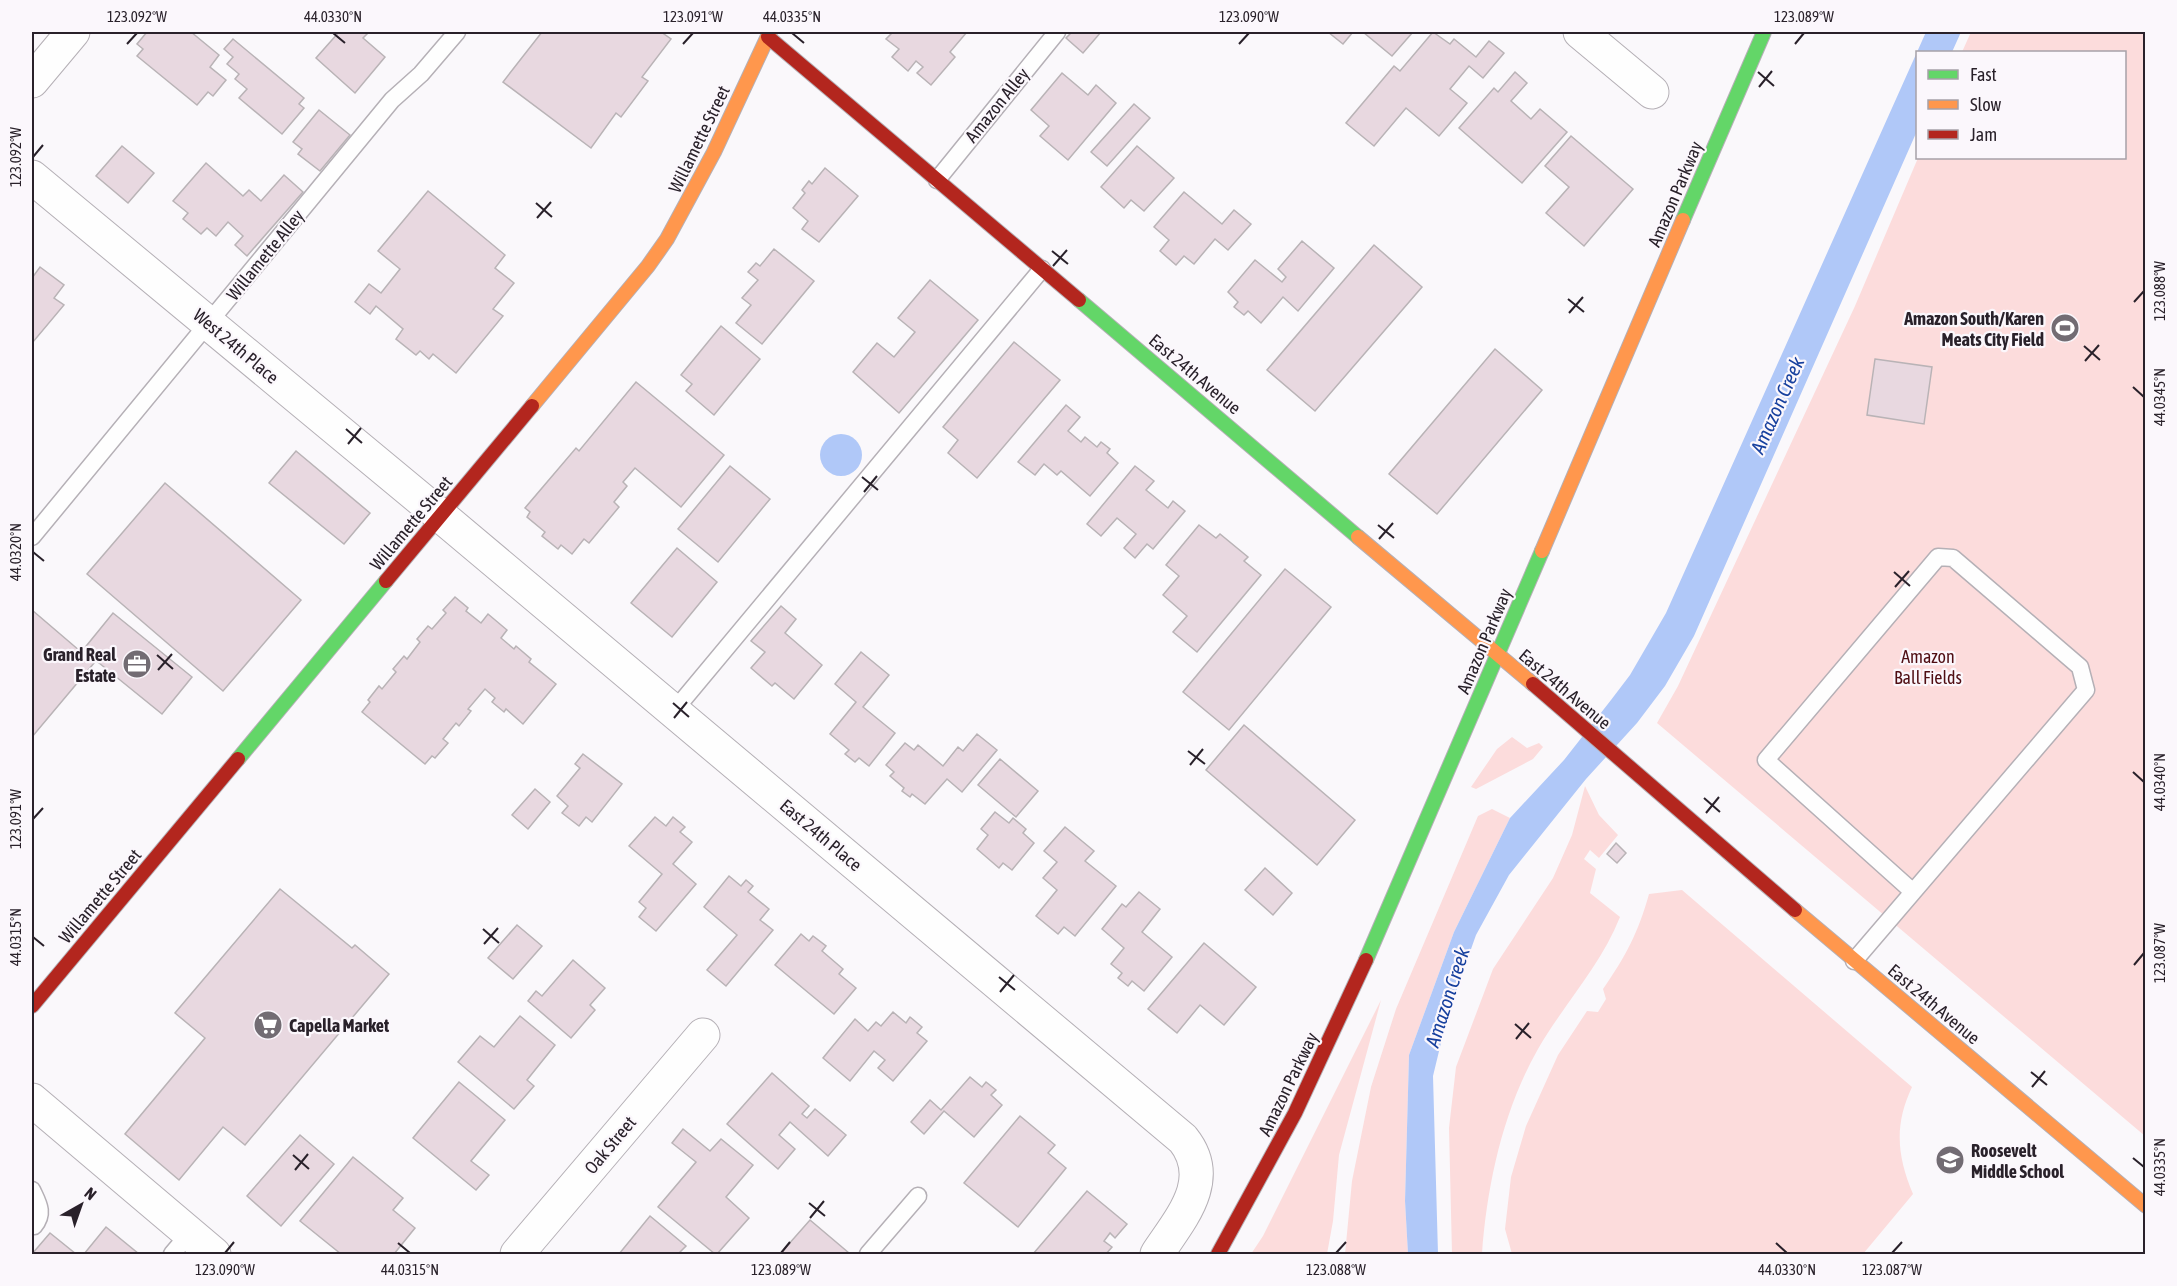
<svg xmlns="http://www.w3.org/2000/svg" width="2177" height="1286" viewBox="0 0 2177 1286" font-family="'Asap Condensed',sans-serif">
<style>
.green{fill:#fcdcdc}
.water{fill:#b0c8f8}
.building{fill:#e8d8e0;stroke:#b9b3b6;stroke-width:1.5}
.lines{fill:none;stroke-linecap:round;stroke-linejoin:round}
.lane-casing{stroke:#b5b0b6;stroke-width:19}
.street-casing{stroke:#b5b0b6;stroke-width:35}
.fast-casing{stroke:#b5b0b6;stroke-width:16}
.slow-casing{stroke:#b5b0b6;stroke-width:16}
.jam-casing{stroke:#b5b0b6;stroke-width:16}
.lane{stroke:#fefefe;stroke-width:16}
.street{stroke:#fefefe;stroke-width:33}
.fast{stroke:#63d668;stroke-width:14}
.slow{stroke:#ff974d;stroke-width:14}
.jam{stroke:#b3261e;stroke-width:14}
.ticks{fill:none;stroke:#29212a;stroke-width:2}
.labels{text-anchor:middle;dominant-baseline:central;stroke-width:4.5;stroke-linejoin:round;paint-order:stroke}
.street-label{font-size:18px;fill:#29212a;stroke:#fbf7fc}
.poi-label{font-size:18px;font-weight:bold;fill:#29212a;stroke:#fbf7fc;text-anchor:end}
.park-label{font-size:18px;fill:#500e13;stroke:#fbf7fc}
.water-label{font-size:20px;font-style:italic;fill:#17409e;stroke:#fbf7fc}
.neatline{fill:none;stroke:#29212a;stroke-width:2}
.ticks-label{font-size:15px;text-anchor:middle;fill:#29212a}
</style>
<rect width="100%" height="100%" fill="#faf8fb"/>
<g class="green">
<path d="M1971,32H2145V1136L1657,723L1678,686L1855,306L1918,158H2124V52H1962Z"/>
<path d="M1512,737L1527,748L1539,743L1543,747L1533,759L1476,789L1471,787L1497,749Z"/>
<path d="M1585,786L1599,815L1618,835L1599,858L1590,850L1584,859L1596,869L1590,893L1620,917C1601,965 1564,1004 1538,1049C1503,1110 1487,1185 1482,1254H1452L1449,1128L1456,1067L1493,969L1553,878L1572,835Z"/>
<path d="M1492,809L1510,818L1454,932L1409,1055L1405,1201L1408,1254H1345L1352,1181L1371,1087L1396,1009L1478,816Z"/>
<path d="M1682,890L1912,1087C1894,1125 1897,1156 1913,1194L1863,1254H1512L1505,1229L1511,1177L1526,1126L1558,1055L1587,1011L1598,1012L1606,999L1603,989C1626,956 1638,933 1649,894Z"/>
<path d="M1381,1000L1339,1155L1333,1221L1327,1254H1251L1263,1236Z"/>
</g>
<g class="water">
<path d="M1926,32H1961L1952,52H1918L1917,131L1694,636L1665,686L1637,723L1586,779L1509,875L1476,935L1448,1014L1433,1076L1438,1254H1408L1405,1201L1409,1055L1454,932L1510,818L1564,760L1611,700L1630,675L1666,613Z"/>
<circle cx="841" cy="455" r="21"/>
</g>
<g class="building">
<path d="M147,32H191L219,55L210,67L226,80L213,96L208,92L197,105L137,56L143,49L137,44Z"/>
<path d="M339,32H369L363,38L385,57L355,93L316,58Z"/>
<path d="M542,32H661L671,39L642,77L648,81L621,117L616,113L591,148L503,82Z"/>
<path d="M893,32H967L950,52L955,57L931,85L917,73L923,67L916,61L908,71L892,57L899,49L886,39Z"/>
<path d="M1072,32H1101L1083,53L1066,38Z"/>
<path d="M1328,32H1353L1343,44Z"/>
<path d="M1363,32H1413L1392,56Z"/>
<path d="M1433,32L1450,44L1454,39L1476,57L1489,41L1504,53L1483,78L1469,66L1450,89L1467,103L1439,136L1406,108L1374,146L1346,123L1394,66L1400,71Z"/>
<path d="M233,39L304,98L299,104L304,108L282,134L239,98L247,89L235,79L239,74L227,64L233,57L224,49Z"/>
<path d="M1515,72L1527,83L1511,101L1531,119L1540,109L1567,132L1522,183L1459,128L1494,88L1498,92Z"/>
<path d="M1062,73L1088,95L1096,85L1116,103L1068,160L1040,136L1049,126L1031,110Z"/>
<path d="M1134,104L1150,118L1107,166L1091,152Z"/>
<path d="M319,110L350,135L320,171L298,154L302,149L293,142Z"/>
<path d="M1571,136L1633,189L1584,246L1546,213L1569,187L1545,166Z"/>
<path d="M122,146L154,173L128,203L96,176Z"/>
<path d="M1137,146L1174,178L1144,211L1131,200L1124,208L1101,187Z"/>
<path d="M206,163L243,196L249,190L261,201L284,175L303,192L247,256L235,245L243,236L228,222L216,236L207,228L201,234L183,219L188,213L173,201Z"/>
<path d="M825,168L858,196L819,242L802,229L808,221L793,208L805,193L802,190L809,181L812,184Z"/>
<path d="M428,191L505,255L495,268L514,283L493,309L503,316L456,373L433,354L429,359L420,351L416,355L396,339L403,329L376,306L370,314L355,302L369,284L381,293L400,269L378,251Z"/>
<path d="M1184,192L1222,224L1234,210L1251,224L1228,250L1215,239L1194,264L1184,256L1176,265L1160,251L1169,240L1154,227Z"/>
<path d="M1302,241L1334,268L1298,311L1283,297L1261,323L1248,311L1244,315L1234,307L1238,302L1228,292L1255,260L1282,282L1286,277L1278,269Z"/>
<path d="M1374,245L1422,287L1315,411L1267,370Z"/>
<path d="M774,249L814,281L762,344L736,323L751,305L742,298L758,280L748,272L756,263L760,266Z"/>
<path d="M40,267L64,285L54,298L64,305L33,342L32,341V278Z"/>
<path d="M930,280L978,320L899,413L853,372L877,343L894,357L915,332L898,318Z"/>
<path d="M721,326L760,359L714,415L686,391L692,384L681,375Z"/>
<path d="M1014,342L1060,380L977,478L948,453L958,440L943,427Z"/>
<path d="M1495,349L1542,390L1437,514L1389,474Z"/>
<path d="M1875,359L1932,367L1924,424L1867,415Z"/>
<path d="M636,382L724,455L681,507L635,468L623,482L627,486L614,502L619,507L589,543L584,539L572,554L561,545L558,549L542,536L545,532L527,517L530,512L525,508L576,448L579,451Z"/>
<path d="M1066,405L1080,417L1068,431L1081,442L1085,437L1097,447L1101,442L1110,449L1107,453L1118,463L1090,496L1061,471L1057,475L1044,464L1035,475L1018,462Z"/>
<path d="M296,451L370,513L344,544L269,483Z"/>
<path d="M730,466L770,499L718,562L678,529Z"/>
<path d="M1135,466L1154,481L1146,490L1168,508L1173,501L1185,511L1153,549L1147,544L1135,558L1124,548L1136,534L1117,518L1101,536L1087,524Z"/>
<path d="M165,483L301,600L223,691L87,574Z"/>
<path d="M1199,525L1216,538L1220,534L1248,557L1244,561L1261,575L1197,652L1173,632L1187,616L1163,595L1179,576L1166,565Z"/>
<path d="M677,548L717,582L672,637L631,603Z"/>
<path d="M1285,569L1331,607L1229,730L1183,692Z"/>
<path d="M455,597L468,608L466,611L481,623L488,614L507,630L501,638L514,649L516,646L531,659L529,662L556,684L523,724L506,709L504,712L492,702L495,698L485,689L468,709L471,711L459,726L456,723L443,739L448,743L435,758L432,756L425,764L362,712L370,702L368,700L379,686L382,689L396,672L393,669L404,656L407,659L420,642L417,639L428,626L432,629L446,613L443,610Z"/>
<path d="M781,606L796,619L785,633L822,665L794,699L775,683L772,686L751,668L765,652L751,641Z"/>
<path d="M32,610L94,663L32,737Z"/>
<path d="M113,613L192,677L162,714L83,650Z"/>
<path d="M861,652L889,675L863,707L895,733L869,766L859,758L855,762L845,754L849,750L830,734L856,702L835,684Z"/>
<path d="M1244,725L1355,820L1317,865L1206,770Z"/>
<path d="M977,734L997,750L962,792L947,779L925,804L912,794L910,797L902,791L904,788L890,776L894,772L886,765L905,743L914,750L918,745L943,766L958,747L963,751Z"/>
<path d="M583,754L622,784L592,822L586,817L579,826L562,813L568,806L557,796L580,768L575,764Z"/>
<path d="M1000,759L1038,791L1016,817L978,785Z"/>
<path d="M535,789L550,802L528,829L512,815Z"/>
<path d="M995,812L1009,823L1013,818L1026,829L1023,833L1034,843L1012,870L1003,863L999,868L977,849L988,835L981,829Z"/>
<path d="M655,817L666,826L673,817L685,827L680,832L692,842L673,864L696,884L656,931L639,917L646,908L639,902L662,874L629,846Z"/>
<path d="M1065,827L1094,851L1085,861L1116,886L1075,936L1064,927L1058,934L1036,916L1057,890L1043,878L1057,862L1044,851Z"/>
<path d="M1616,843L1626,853L1617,863L1607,854Z"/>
<path d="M1265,868L1292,893L1273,915L1245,890Z"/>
<path d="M729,876L741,886L746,880L753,886L748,892L769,909L760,920L773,930L726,986L707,970L737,935L704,907Z"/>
<path d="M280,889L352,948L355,945L389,974L245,1145L223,1127L179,1180L125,1134L205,1038L175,1013Z"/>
<path d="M1139,892L1160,909L1142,932L1172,957L1144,991L1132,981L1128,986L1118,978L1122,973L1111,964L1124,948L1102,929L1122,904L1126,907Z"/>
<path d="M517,925L542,946L513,979L488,958Z"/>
<path d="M801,934L809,941L813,936L826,946L822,951L843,969L839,974L856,988L834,1014L775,965Z"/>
<path d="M1204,943L1256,987L1224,1025L1200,1005L1177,1033L1148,1009Z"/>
<path d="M573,960L605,988L590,1005L595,1010L571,1038L528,1001L536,991L542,996Z"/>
<path d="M893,1012L906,1023L910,1017L922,1027L917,1033L927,1041L893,1081L878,1068L885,1060L874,1051L850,1081L823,1058L855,1019L868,1031L876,1022L881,1026Z"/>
<path d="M520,1016L555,1045L527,1080L534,1086L514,1109L458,1062L480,1036L494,1047Z"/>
<path d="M772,1073L809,1106L802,1114L807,1118L815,1109L846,1135L828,1156L790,1122L779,1135L795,1149L778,1169L727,1124Z"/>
<path d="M970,1077L982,1087L986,1082L996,1090L991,1095L1002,1105L974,1137L944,1111L924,1134L911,1122L930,1100L941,1110Z"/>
<path d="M459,1082L505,1120L471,1161L489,1175L476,1190L413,1138Z"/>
<path d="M1020,1116L1055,1145L1048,1153L1066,1168L1018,1227L964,1183Z"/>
<path d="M683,1129L710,1151L721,1139L753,1165L726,1197L749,1218L717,1254H715L658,1207L696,1162L672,1143Z"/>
<path d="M300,1135L334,1164L281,1226L247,1196Z"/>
<path d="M353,1157L403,1198L393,1210L415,1228L394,1254H341L300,1221Z"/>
<path d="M1087,1191L1127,1224L1115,1238L1110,1233L1104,1241L1112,1247L1106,1254H1033Z"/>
<path d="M650,1216L686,1246L678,1254H619Z"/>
<path d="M810,1220L849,1253L848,1254H780Z"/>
<path d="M106,1227L139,1254H84Z"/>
<path d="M50,1233L76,1254H32Z"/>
</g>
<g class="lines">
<g class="lane-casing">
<g id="lane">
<path d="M937,180L1057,32"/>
<path d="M32,537L392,100L421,74L457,32"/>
<path d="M673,712L1042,269"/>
<path d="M1854,961L2086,690L2080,667L1953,558L1938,557L1766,760L1912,891"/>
<path d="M32,1190C38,1203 45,1213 34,1226"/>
<path d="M172,1254L189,1234"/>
<path d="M868,1254L918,1196"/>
</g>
</g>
<g class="street-casing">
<g id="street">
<path d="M1580,32L1652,92"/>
<path d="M32,81L73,32"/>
<path d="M32,177L441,516L1183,1139C1216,1180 1180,1219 1157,1254"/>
<path d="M32,1100L214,1254"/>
<path d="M517,1254L703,1035"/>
</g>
</g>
<g class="fast-casing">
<g id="fast">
<path d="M1683,220L1764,32"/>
<path d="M1079,300L1358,537"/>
<path d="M238,759L386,581"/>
<path d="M1366,960L1542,551"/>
</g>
</g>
<g class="slow-casing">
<g id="slow">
<path d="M532,406L648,266L667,239L714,152L770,32"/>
<path d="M1358,537L1533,684"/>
<path d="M1542,551L1683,220"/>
<path d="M1795,910L2146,1206"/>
</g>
</g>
<g class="jam-casing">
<g id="jam">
<path d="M768,37L1079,300"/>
<path d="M386,581L532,406"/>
<path d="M1533,684L1795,910"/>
<path d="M32,1006L238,759"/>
<path d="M1218,1254L1295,1113L1366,960"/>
</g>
</g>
<use href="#lane" class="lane"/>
<use href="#street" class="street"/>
<use href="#fast" class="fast"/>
<use href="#slow" class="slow"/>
<use href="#jam" class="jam"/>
</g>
<path class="ticks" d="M333,33L345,43M792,33L804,43M127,44L137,33M683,44L693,33M1239,44L1249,33M1795,44L1804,33M1758,72L1774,86M1759,87L1772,71M33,157L43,145M536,203L552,217M537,218L551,202M1052,251L1068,264M1053,266L1067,250M1568,299L1584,312M2134,302L2144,291M1569,313L1583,297M2084,346L2100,360M2085,361L2099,345M2133,387L2144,397M346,429L362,443M348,444L361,428M862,477L878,490M864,492L877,476M1378,525L1394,538M1379,539L1393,523M33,552L44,561M1894,572L1910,586M1895,587L1909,571M157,655L173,669M158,670L172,654M673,703L689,717M674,718L687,702M1188,751L1205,764M1190,765L1203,749M2133,772L2144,782M1704,798L1720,812M1706,813L1719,797M33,819L43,808M483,929L499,943M33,937L44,946M484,944L498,928M2134,965L2144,953M999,977L1015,990M1000,992L1014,975M1515,1024L1531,1038M1516,1039L1529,1023M2031,1072L2047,1085M2032,1087L2045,1071M293,1155L309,1169M2133,1158L2144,1167M295,1170L308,1154M809,1203L825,1216M810,1218L824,1201M398,1243L410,1253M1776,1243L1787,1253M225,1253L234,1242M781,1253L790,1242M1336,1253L1346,1242M1892,1253L1902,1242"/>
<defs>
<g id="stadium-disc" transform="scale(1.5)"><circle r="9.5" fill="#726c73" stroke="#fbf7fc"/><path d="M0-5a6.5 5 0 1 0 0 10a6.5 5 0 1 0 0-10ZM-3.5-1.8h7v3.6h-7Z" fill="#fff"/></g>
<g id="office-disc" transform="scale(1.5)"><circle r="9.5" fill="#726c73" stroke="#fbf7fc"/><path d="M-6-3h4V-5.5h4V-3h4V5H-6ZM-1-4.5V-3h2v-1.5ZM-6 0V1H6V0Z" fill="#fff"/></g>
<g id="supermarket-disc" transform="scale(1.5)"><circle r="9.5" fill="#726c73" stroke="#fbf7fc"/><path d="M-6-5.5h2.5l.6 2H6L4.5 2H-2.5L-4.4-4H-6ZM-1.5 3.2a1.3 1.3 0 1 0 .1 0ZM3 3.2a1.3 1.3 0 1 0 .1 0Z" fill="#fff"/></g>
<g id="school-disc" transform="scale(1.5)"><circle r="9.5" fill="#726c73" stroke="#fbf7fc"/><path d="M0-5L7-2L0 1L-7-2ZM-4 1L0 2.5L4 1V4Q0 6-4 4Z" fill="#fff"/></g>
</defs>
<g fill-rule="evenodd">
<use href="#stadium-disc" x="2065" y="328"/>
<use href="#office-disc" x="137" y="664"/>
<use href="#supermarket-disc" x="268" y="1025"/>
<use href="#school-disc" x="1950" y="1160"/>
</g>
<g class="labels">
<g class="street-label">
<text transform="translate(997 105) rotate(-51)">Amazon Alley</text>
<text transform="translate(699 139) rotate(-64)">Willamette Street</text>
<text transform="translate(1675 194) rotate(-67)">Amazon Parkway</text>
<text transform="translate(265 255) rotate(-51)">Willamette Alley</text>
<text transform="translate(236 346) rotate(40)">West 24th Place</text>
<text transform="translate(1195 374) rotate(40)">East 24th Avenue</text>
<text transform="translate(411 523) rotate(-50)">Willamette Street</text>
<text transform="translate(1484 641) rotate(-67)">Amazon Parkway</text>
<text transform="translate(1565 689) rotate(40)">East 24th Avenue</text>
<text transform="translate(821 835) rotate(40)">East 24th Place</text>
<text transform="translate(100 896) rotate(-50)">Willamette Street</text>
<text transform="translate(1934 1004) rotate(40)">East 24th Avenue</text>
<text transform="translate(1288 1084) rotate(-64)">Amazon Parkway</text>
<text transform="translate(610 1145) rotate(-50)">Oak Street</text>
</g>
<g class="poi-label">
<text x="2044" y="318">Amazon South/Karen<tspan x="2044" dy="21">Meats City Field</tspan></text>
<text x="116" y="654">Grand Real<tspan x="116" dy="21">Estate</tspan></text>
<text x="289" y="1025" text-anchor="start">Capella Market</text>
<text x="1971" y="1150" text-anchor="start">Roosevelt<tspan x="1971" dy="21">Middle School</tspan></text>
</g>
<g class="park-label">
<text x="1928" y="656">Amazon<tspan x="1928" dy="21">Ball Fields</tspan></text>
</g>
<g class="water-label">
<text transform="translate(1777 405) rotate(-66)">Amazon Creek</text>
<text transform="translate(1447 997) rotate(-72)">Amazon Creek</text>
</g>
</g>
<rect width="2177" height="1286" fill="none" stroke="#fbf7fc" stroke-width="66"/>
<rect x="1916" y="51" width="210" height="108" fill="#fbf7fc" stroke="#a7a1a8" stroke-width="1.5"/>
<rect x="1928" y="70" width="30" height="9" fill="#63d668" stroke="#a7a1a8" stroke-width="1.5"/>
<text x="1970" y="81" font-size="18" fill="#29212a">Fast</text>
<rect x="1928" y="100" width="30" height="9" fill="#ff974d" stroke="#a7a1a8" stroke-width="1.5"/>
<text x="1970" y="111" font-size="18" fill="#29212a">Slow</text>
<rect x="1928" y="130" width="30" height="9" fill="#b3261e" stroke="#a7a1a8" stroke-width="1.5"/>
<text x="1970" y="141" font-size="18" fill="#29212a">Jam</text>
<g transform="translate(81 1205) rotate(40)" stroke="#fbf7fc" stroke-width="4.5" paint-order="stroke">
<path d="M0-4.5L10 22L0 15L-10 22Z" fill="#29212a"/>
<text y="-9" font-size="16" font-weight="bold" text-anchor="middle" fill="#29212a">N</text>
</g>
<rect x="33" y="33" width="2111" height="1220" class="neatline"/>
<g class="ticks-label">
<text x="137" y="22">123.092°W</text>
<text x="333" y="22">44.0330°N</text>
<text x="693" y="22">123.091°W</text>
<text x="792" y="22">44.0335°N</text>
<text x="1249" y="22">123.090°W</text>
<text x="1804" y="22">123.089°W</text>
<text transform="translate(16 157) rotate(-90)" y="5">123.092°W</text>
<text transform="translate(2160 291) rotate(-90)" y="5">123.088°W</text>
<text transform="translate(2160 397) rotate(-90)" y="5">44.0345°N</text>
<text transform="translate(16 552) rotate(-90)" y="5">44.0320°N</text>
<text transform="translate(2160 782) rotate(-90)" y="5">44.0340°N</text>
<text transform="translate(16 819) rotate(-90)" y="5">123.091°W</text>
<text transform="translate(16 937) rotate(-90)" y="5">44.0315°N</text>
<text transform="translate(2160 953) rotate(-90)" y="5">123.087°W</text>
<text transform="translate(2160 1167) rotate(-90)" y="5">44.0335°N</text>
<text x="225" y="1275">123.090°W</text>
<text x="410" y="1275">44.0315°N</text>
<text x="781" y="1275">123.089°W</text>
<text x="1336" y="1275">123.088°W</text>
<text x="1787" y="1275">44.0330°N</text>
<text x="1892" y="1275">123.087°W</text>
</g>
</svg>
